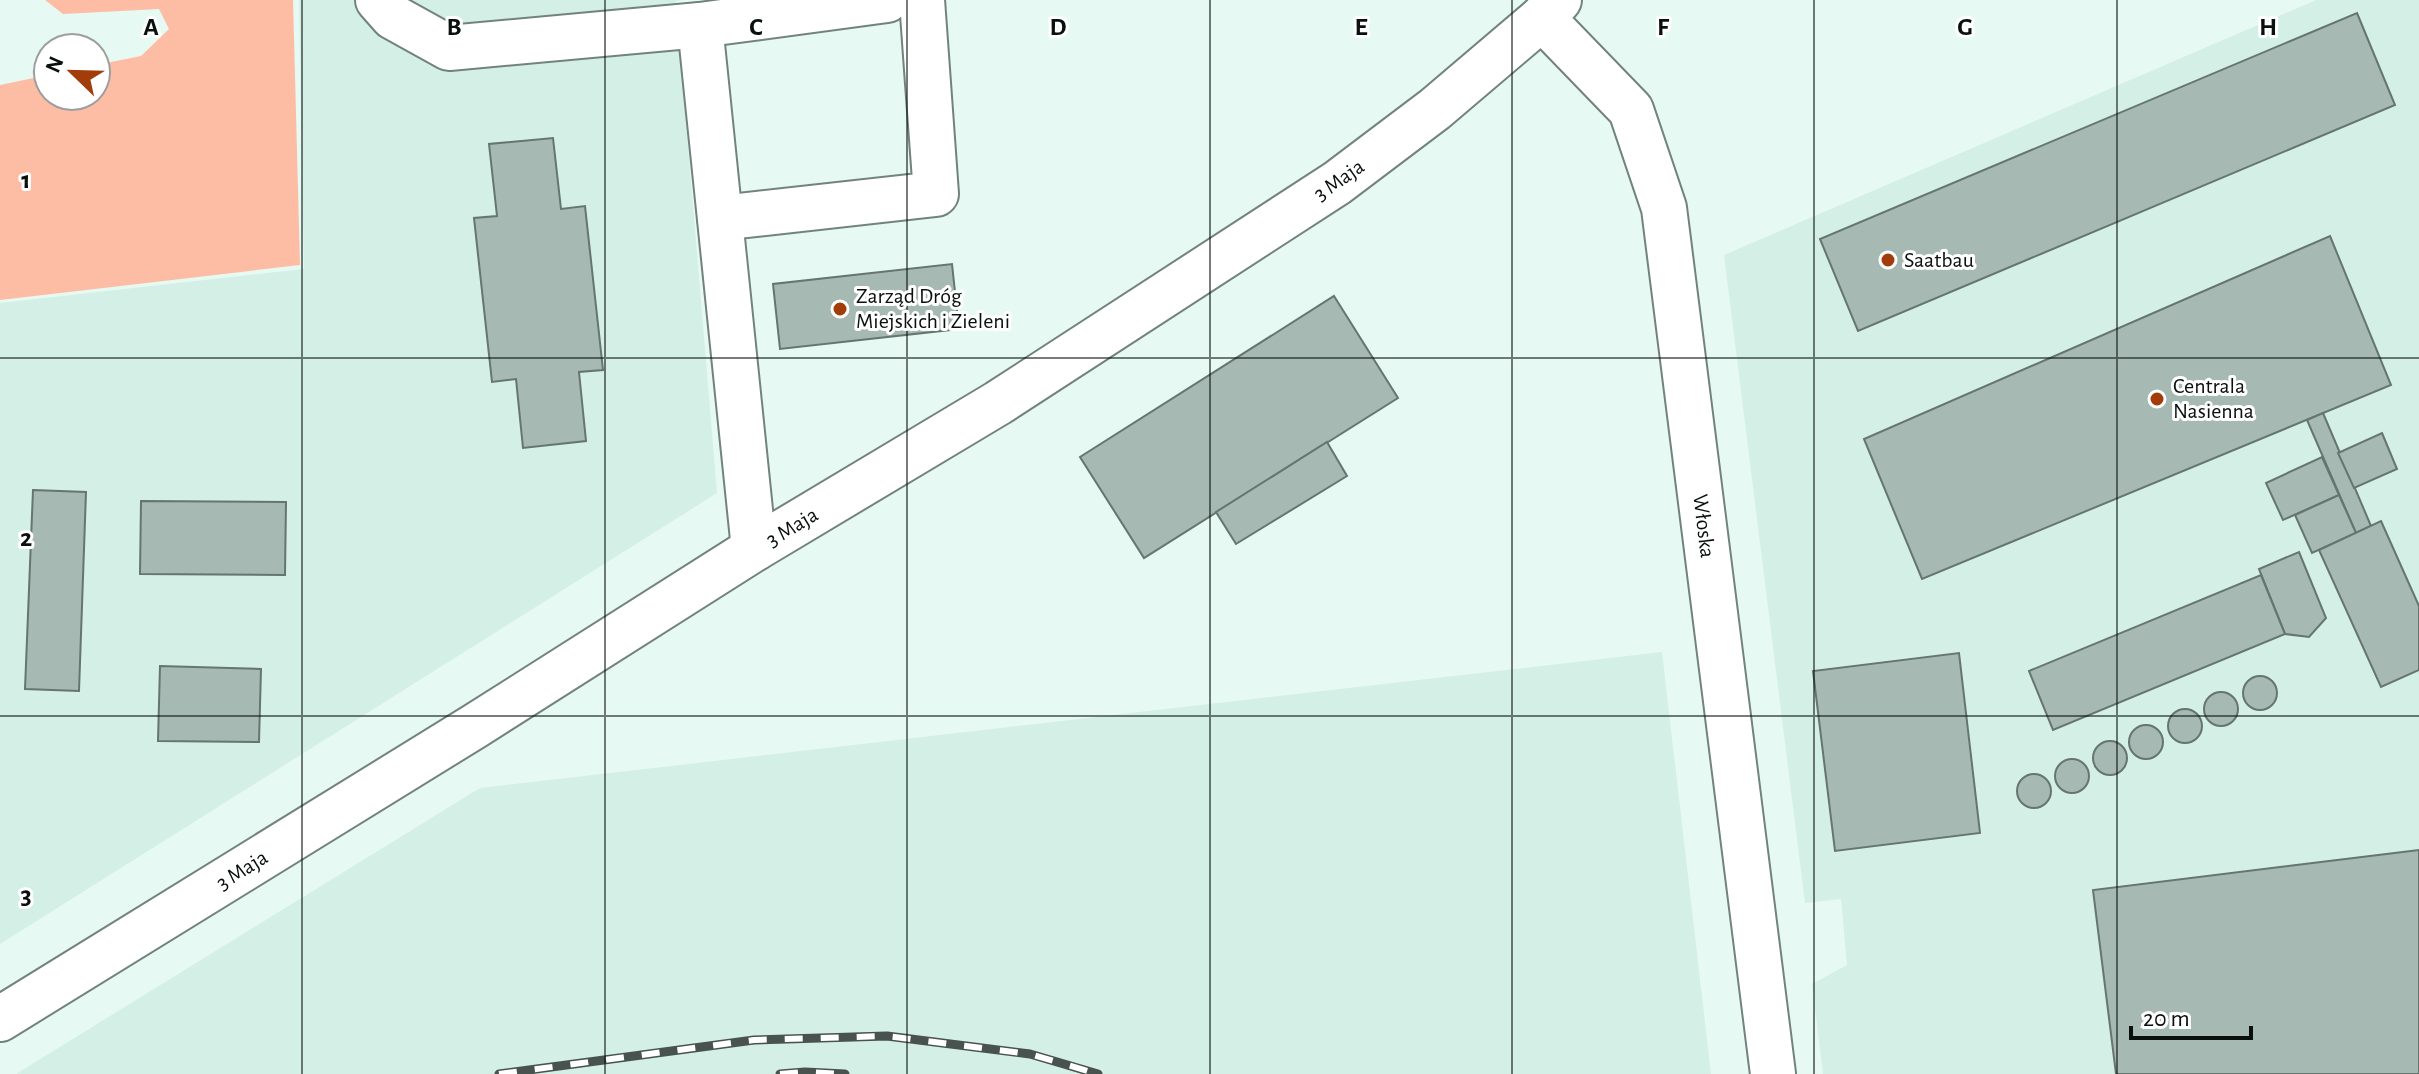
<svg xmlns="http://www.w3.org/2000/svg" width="2419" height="1074" viewBox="0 0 2419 1074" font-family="'Alegreya Sans',sans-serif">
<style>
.built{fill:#d4efe6}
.green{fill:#fdbda4}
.building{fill:#a7b9b3;stroke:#657570;stroke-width:2}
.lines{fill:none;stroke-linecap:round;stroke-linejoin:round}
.minor-casing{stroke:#72837d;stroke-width:48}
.minor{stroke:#fff;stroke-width:44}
.rail-casing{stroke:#48524e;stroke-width:9}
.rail{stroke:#fff;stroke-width:6;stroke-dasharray:18;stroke-linecap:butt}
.grid{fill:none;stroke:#0a100e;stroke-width:2;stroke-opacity:0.55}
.poi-dot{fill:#a23d0b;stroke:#fff;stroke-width:3}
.labels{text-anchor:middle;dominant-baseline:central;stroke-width:6;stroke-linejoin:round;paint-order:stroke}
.street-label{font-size:22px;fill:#0a100e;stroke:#fff}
.poi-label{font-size:22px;fill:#0a100e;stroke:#fff;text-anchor:start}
.grid-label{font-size:26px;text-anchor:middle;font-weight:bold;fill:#0a100e;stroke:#fff;stroke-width:6;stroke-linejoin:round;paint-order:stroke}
</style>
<rect width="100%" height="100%" fill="#e6f9f2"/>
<g class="built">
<path d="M299,0H685L676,1L717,493L0,944V303L304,269Z"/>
<path d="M2316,0H2419V1074H1823L1812,984L1847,965L1841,899L1805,903L1724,255Z"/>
<path d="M1662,652L1711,1074H16L480,788Z"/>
</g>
<path class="green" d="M45,0H293L300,265L0,300V85L48,75V96H96V65L141,56L169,29L159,9L63,14Z"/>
<g class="building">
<path d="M2357,13L2395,105L1858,331L1820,239Z"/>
<path d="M553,138L561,209L585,206L603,370L579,372L586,441L523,448L516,379L492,382L474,218L497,216L489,144Z"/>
<path d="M2330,236L2391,385L1922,579L1864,439Z"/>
<path d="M952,264L959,329L780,349L773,284Z"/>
<path d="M1334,296L1398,398L1144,558L1080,457Z"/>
<path d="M2323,413L2371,526L2356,533L2307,420Z"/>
<path d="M2382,433L2397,469L2354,488L2338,453Z"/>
<path d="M1327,442L1347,476L1236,544L1216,512Z"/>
<path d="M2322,457L2339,495L2283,520L2266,483Z"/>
<path d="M33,490L86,492L79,691L25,689Z"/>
<path d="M2339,495L2356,533L2312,553L2295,515Z"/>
<path d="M141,501L286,502L285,575L140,574Z"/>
<path d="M2381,521L2419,606V670L2381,687L2319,550Z"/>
<path d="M2299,552L2326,618L2309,637L2285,634L2259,569Z"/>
<path d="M2261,575L2285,634L2053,730L2029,671Z"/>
<path d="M1959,653L1980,833L1835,851L1813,671Z"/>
<path d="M160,666L261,669L259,742L158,741Z"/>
<circle cx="2260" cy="693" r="17"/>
<circle cx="2221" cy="709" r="17"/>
<circle cx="2185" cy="726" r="17"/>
<circle cx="2146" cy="742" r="17"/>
<circle cx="2110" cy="758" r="17"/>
<circle cx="2072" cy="776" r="17"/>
<circle cx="2034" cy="791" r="17"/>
<path d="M2419,850V1074H2116L2093,890Z"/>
</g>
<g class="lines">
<g class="minor-casing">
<g id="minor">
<path d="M378,0L393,17L449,48L700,25L754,549"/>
<path d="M1542,18L1631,110L1664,208L1773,1074"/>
<path d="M700,25L887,0"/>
<path d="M720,218L936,194L922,0"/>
<path d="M0,1019L475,726L754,549L998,403L1337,183L1435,109L1542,18L1559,0"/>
</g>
</g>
<use href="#minor" class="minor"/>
<g class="rail-casing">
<g id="rail">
<path d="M499,1074L754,1040L887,1036L1030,1054L1098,1074"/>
<path d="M780,1074L805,1072L845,1074"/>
</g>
</g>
<use href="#rail" class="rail"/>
</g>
<path class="grid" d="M302,0V1074M605,0V1074M907,0V1074M1210,0V1074M1512,0V1074M1814,0V1074M2117,0V1074M0,358H2419M0,716H2419"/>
<g class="poi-dot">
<circle cx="1888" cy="260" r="8"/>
<circle cx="840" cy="309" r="8"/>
<circle cx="2157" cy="399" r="8"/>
</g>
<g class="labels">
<g class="street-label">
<text transform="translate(1339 180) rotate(-35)">3 Maja</text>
<text transform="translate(1704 526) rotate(83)">Włoska</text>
<text transform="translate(792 527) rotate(-31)">3 Maja</text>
<text transform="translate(242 870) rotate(-32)">3 Maja</text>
</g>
<g class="poi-label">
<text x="1904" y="260">Saatbau</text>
<text x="856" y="296">Zarząd Dróg<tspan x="856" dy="25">Miejskich i Zieleni</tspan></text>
<text x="2173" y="386">Centrala<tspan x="2173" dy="25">Nasienna</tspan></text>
</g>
</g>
<g class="grid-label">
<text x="151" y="35">A</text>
<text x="454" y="35">B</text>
<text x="756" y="35">C</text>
<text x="1058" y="35">D</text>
<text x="1361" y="35">E</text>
<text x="1663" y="35">F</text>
<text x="1965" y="35">G</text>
<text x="2268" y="35">H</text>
<text x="26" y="188">1</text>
<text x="26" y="546">2</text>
<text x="26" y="904">3</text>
</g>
<g transform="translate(72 72) rotate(293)"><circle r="38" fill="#ffffff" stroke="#9d9f9f" stroke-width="2"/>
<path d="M0-6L14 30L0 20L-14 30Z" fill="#a23d0b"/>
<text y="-12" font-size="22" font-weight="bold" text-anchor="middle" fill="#0a100e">N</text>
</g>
<path d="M2131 1026v12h120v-12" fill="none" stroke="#0a100e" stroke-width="4"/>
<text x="2143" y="1026" font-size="24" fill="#0a100e" stroke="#ffffff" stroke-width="6" paint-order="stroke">20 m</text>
</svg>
